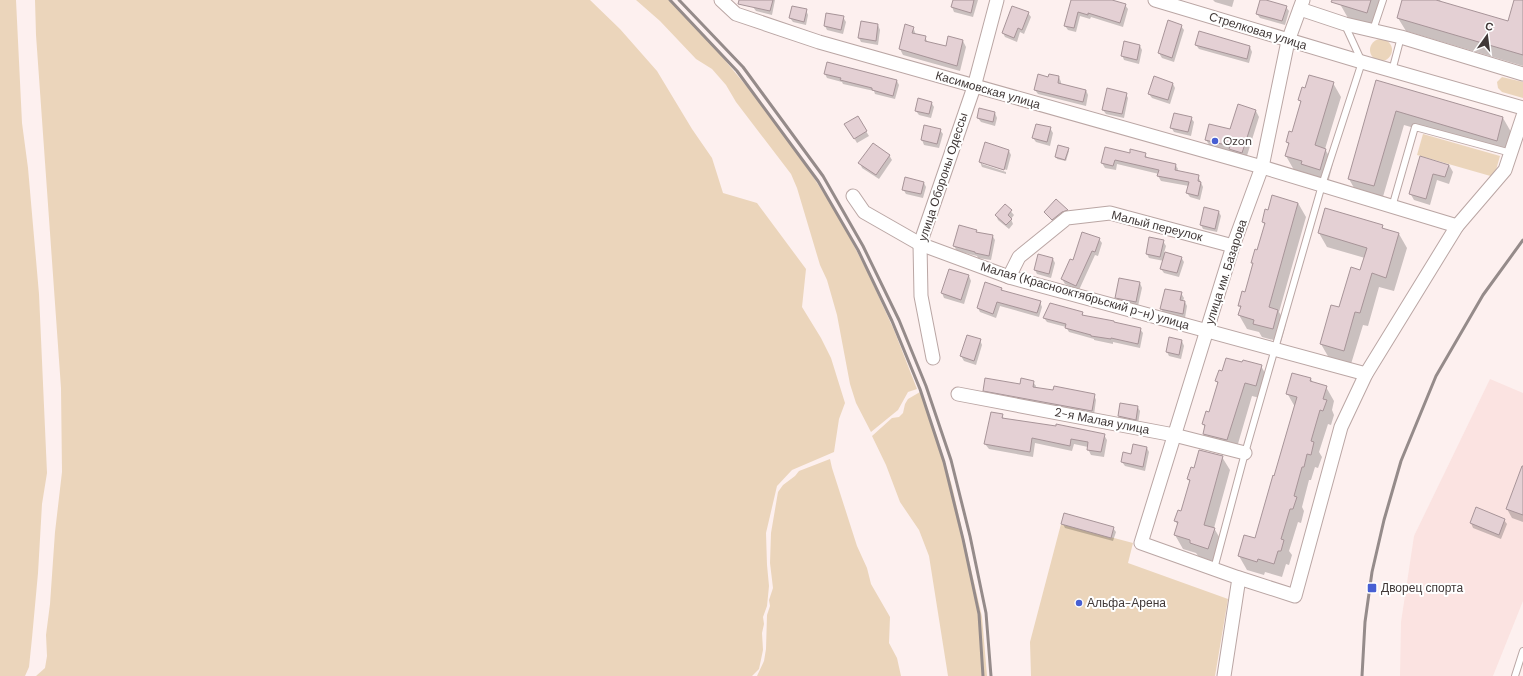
<svg xmlns="http://www.w3.org/2000/svg" width="1523" height="676" viewBox="0 0 1523 676" font-family="'DM Sans',sans-serif">
<style>
.built{fill:#fbe3e1}
.green{fill:#ebd5bb}
.shadow{fill:#0003}
.building{fill:#e4d0d4;stroke:#a79498}
.lines{fill:none;stroke-linecap:round;stroke-linejoin:round}
.service-casing{stroke:#baa6a4;stroke-width:8}
.minor-casing{stroke:#baa6a4;stroke-width:15}
.service{stroke:#fff;stroke-width:6}
.minor{stroke:#fff;stroke-width:13}
.rail{stroke:#958b8a;stroke-width:3}
.poi-dot{fill:#475fd3;stroke:#fff;stroke-width:1.5}
.labels{text-anchor:middle;dominant-baseline:central;stroke-width:4;stroke-linejoin:round;paint-order:stroke}
.street-label{font-size:12px;fill:#403837;stroke:#fff}
.poi-label{font-size:12px;fill:#403837;stroke:#fff;text-anchor:start}
</style>
<rect width="100%" height="100%" fill="#fdf0ef"/>
<path class="built" d="M1490,379L1523,393V601L1493,676H1400L1401,622L1414,536Z"/>
<g class="green">
<path d="M0,0H16L22,123L28,168L39,294L47,473L42,504L38,573L32,638L29,667L25,676H0Z"/>
<path d="M35,0H590L620,29L657,71L692,129L712,158L723,193L757,203L806,269L802,307L821,338L831,358L845,403L839,419L834,452L792,470L777,486L766,533L767,565L769,586L767,606L763,617L764,624L762,633L763,650L759,669L752,676H36L45,668L47,656L46,635L50,604L55,532L62,472L61,388L36,35Z"/>
<path d="M636,0H669L709,41L762,105L812,175L840,219L867,271L894,330L917,389L908,392L898,410L871,432L856,403L850,384L837,315L827,280L820,265L797,188L791,174L736,102L726,85L712,69L696,59L660,21Z"/>
<circle cx="1381" cy="50" r="11"/>
<path d="M1502,77L1523,82V98L1502,92L1498,88L1497,82Z"/>
<path d="M1423,134L1500,156L1494,177L1417,155Z"/>
<path d="M920,392L937,436L952,486L960,521L982,617L987,676H948L929,556L919,530L900,502L886,465L872,436L892,418L899,417L903,413L905,404L908,399Z"/>
<path d="M830,459L832,468L857,546L867,568L871,584L890,617L889,643L897,658L901,676H757L764,661L766,649L767,615L770,606L769,600L773,588L770,563L771,533L778,492L783,485L795,476L799,471Z"/>
<path d="M1061,524L1133,543L1128,563L1228,599L1215,676H1031L1030,642Z"/>
</g>
<g class="shadow">
<path d="M755,0H775L772,15L756,11L753,7Z"/>
<path d="M954,0H978L973,17L954,12L952,7Z"/>
<path d="M1072,0H1109L1125,5L1128,9L1123,27L1091,17L1090,19L1080,16L1076,32L1068,30L1065,26Z"/>
<path d="M1213,0H1234L1232,7L1215,2Z"/>
<path d="M1261,0L1286,7L1289,11L1285,25L1260,18L1257,14Z"/>
<path d="M1342,0H1383L1375,27L1348,18L1340,4Z"/>
<path d="M1403,0H1440L1441,2L1508,22L1515,0H1523V66L1406,31L1398,18Z"/>
<path d="M806,10L808,15L806,25L793,22L790,18Z"/>
<path d="M1028,13L1031,17L1024,34L1020,32L1017,42L1005,37L1003,33Z"/>
<path d="M843,17L846,22L843,34L827,30L825,26Z"/>
<path d="M878,25L880,30L878,45L861,42L859,38Z"/>
<path d="M1181,26L1184,30L1174,62L1162,58L1159,53Z"/>
<path d="M913,27L916,35L925,37L928,43L946,47L949,37L963,41L966,47L960,71L903,55L900,49Z"/>
<path d="M1196,45L1250,47L1252,52L1249,63L1199,49Z"/>
<path d="M1140,46L1142,50L1139,64L1124,60L1122,55Z"/>
<path d="M825,74L897,81L899,85L895,99L875,94L874,91L843,84L842,82L827,78Z"/>
<path d="M1059,77L1061,82V84L1086,90L1088,95L1086,106L1038,94L1035,90L1049,78Z"/>
<path d="M1377,82L1503,118L1511,132L1504,154L1404,125L1382,200L1357,193L1349,179Z"/>
<path d="M1333,83L1341,97L1325,149L1333,163L1328,183L1310,178L1308,174L1294,170L1286,156L1289,146L1287,142L1293,133L1302,104L1299,100Z"/>
<path d="M1173,84L1175,88L1170,104L1152,98L1149,94Z"/>
<path d="M1126,94L1128,98L1124,118L1106,114L1103,110Z"/>
<path d="M931,102L934,107L931,118L919,115L916,111Z"/>
<path d="M1238,106L1256,111L1259,117L1246,159L1234,155L1231,151L1210,146L1206,140L1230,130Z"/>
<path d="M995,113L997,118L995,126L981,122L978,118Z"/>
<path d="M857,117L869,136L857,143L846,124Z"/>
<path d="M1191,118L1194,122L1191,136L1174,132L1171,127Z"/>
<path d="M1050,128L1053,133L1050,146L1036,142L1033,138Z"/>
<path d="M940,130L943,134L939,148L924,145L922,140Z"/>
<path d="M1068,149L1069,151L1066,161L1057,159L1056,157Z"/>
<path d="M1009,151L1011,155L1007,170L982,162V164L1006,172V174L982,167L980,162Z"/>
<path d="M1130,154H1145L1148,159L1175,164L1178,169L1177,171L1198,176L1203,187L1200,200L1190,197L1187,193L1189,186L1161,181L1158,176L1159,174L1117,164L1116,170L1105,168L1102,163Z"/>
<path d="M889,155L892,160L879,179L862,168L860,163Z"/>
<path d="M1421,157L1449,165L1453,172L1449,184L1437,180L1430,205L1414,200L1410,193Z"/>
<path d="M924,183L926,187L923,198L906,194L903,189Z"/>
<path d="M1056,201L1067,211L1069,214L1055,224L1045,212Z"/>
<path d="M1298,203L1306,217L1279,312L1286,324L1281,342L1262,337L1259,332L1247,329L1239,315L1241,309L1239,306L1246,293L1254,265L1252,262L1258,251L1265,226L1263,222L1269,211Z"/>
<path d="M1005,205L1014,215L1011,219L1013,224L1009,229L998,220L996,215Z"/>
<path d="M1219,212L1221,216L1217,232L1203,229L1201,225Z"/>
<path d="M1382,226L1384,230L1399,234L1407,248L1394,291L1379,287L1368,326L1363,325L1351,364L1329,358L1321,344L1361,271L1365,258L1327,247L1319,233Z"/>
<path d="M976,231L977,233L992,235L995,240L991,260L978,258L977,256L957,251L954,246Z"/>
<path d="M1099,239L1102,243L1098,256L1095,255L1079,290L1065,284L1062,279L1073,261Z"/>
<path d="M1163,241L1166,246L1164,253L1181,257L1184,262L1179,277L1164,273L1161,269L1164,261L1149,258L1147,254Z"/>
<path d="M1053,259L1055,263L1051,278L1037,274L1035,270Z"/>
<path d="M949,270L969,276L971,281L964,304L944,298L942,293Z"/>
<path d="M1140,283L1142,288L1138,306L1119,302L1116,297Z"/>
<path d="M1002,289L1003,292L1040,302L1042,307L1039,317L1000,306L996,318L980,312L978,308Z"/>
<path d="M1181,293L1184,298L1183,301L1185,302L1187,306L1185,318L1164,314L1161,309Z"/>
<path d="M1082,313L1084,316L1140,329L1143,333L1140,348L1113,342V344L1094,340V339L1069,332L1066,327L1047,322L1044,318Z"/>
<path d="M1170,338L1182,341L1184,346L1181,359L1169,356L1167,352Z"/>
<path d="M980,340L982,345L976,365L964,361L961,356Z"/>
<path d="M1261,366L1269,380L1264,399L1252,396L1235,454L1212,448L1204,434L1205,428L1203,424L1210,414L1219,385L1216,381L1222,372Z"/>
<path d="M1311,379L1313,383L1326,387L1334,401L1332,410L1334,415L1331,425L1328,424L1319,452L1322,457L1318,468L1315,467L1311,480H1309L1302,507L1304,511L1301,523L1298,522L1289,551L1292,555L1289,565L1286,564L1282,577L1265,572L1264,575L1247,570L1239,556L1255,540L1275,477L1295,407L1287,393Z"/>
<path d="M1033,382L1036,386L1035,389L1094,395L1096,400L1094,415L986,395L984,390L1021,385Z"/>
<path d="M1137,406L1140,411L1138,424L1122,421L1119,416Z"/>
<path d="M1002,415L1004,419L1104,435L1107,440L1104,457L1091,455L1088,449V447L1074,444L1072,451L1035,443L1033,457L989,449L985,444Z"/>
<path d="M1134,445L1147,448L1149,452L1145,471L1125,466L1122,462L1131,455Z"/>
<path d="M1222,457L1230,470L1214,528L1222,542L1216,562L1199,557L1196,553L1183,549L1175,535L1178,525L1175,521L1182,512L1190,483L1188,479Z"/>
<path d="M1523,467V522L1512,518L1507,509Z"/>
<path d="M1504,520L1507,524L1501,539L1473,528L1471,523Z"/>
<path d="M1063,524L1113,528L1116,532L1113,541L1065,528Z"/>
</g>
<g class="building">
<path d="M739,0H773L770,11L738,4Z"/>
<path d="M953,0H974L971,13L951,7Z"/>
<path d="M1071,0H1112L1126,4L1120,23L1088,13V15L1078,12L1074,28L1064,26Z"/>
<path d="M1260,0H1266L1287,6L1282,21L1256,14Z"/>
<path d="M1332,0H1371L1367,13L1331,2Z"/>
<path d="M1402,0H1436L1508,21L1514,0H1523V55L1397,18Z"/>
<path d="M792,6L807,9L804,22L789,18Z"/>
<path d="M1012,6L1029,12L1022,30L1018,28L1014,38L1002,33Z"/>
<path d="M826,13L844,16L841,30L824,26Z"/>
<path d="M1168,20L1182,25L1172,58L1158,53Z"/>
<path d="M861,21L878,24L876,41L858,38Z"/>
<path d="M905,24L914,27L912,33L926,36L925,41L946,46L948,36L963,40L957,66L899,49Z"/>
<path d="M1199,31L1250,46L1247,59L1195,45Z"/>
<path d="M1124,41L1140,45L1137,60L1121,56Z"/>
<path d="M827,62L897,80L893,96L872,90V88L840,80L841,78L824,74Z"/>
<path d="M1038,74L1048,77L1049,74L1059,76L1058,83L1086,90L1083,102L1034,90Z"/>
<path d="M1309,75L1334,82L1315,145L1326,149L1320,170L1301,164L1302,161L1285,156L1289,143L1286,142L1289,131L1292,132L1301,101L1298,100L1302,87L1305,88Z"/>
<path d="M1154,76L1173,83L1168,100L1148,94Z"/>
<path d="M1376,80L1503,117L1497,141L1396,111L1374,186L1348,179Z"/>
<path d="M1107,88L1127,93L1122,114L1102,110Z"/>
<path d="M918,98L932,102L929,114L915,111Z"/>
<path d="M1238,104L1256,110L1242,153L1229,149L1230,146L1205,140L1209,124L1230,129Z"/>
<path d="M979,108L995,112L993,122L977,118Z"/>
<path d="M1174,113L1192,117L1188,132L1170,128Z"/>
<path d="M858,116L867,131L854,139L844,124Z"/>
<path d="M1036,124L1051,127L1047,142L1032,138Z"/>
<path d="M924,125L941,129L937,144L921,140Z"/>
<path d="M985,142L1009,150L1004,170L979,162Z"/>
<path d="M873,143L890,155L876,175L858,163Z"/>
<path d="M1058,145L1069,148L1065,160L1055,157Z"/>
<path d="M1105,147L1130,153V149L1146,153L1145,157L1176,164L1175,170L1199,175L1198,181L1201,182L1198,196L1186,193L1189,182L1157,176L1159,170L1115,160L1113,166L1101,163Z"/>
<path d="M1420,156L1449,165L1445,177L1433,174L1426,199L1409,194Z"/>
<path d="M905,177L924,182L921,194L902,190Z"/>
<path d="M1272,195L1298,203L1269,307L1278,310L1273,329L1253,324L1254,320L1238,315L1241,306H1238L1242,291L1245,292L1253,263H1251L1255,249L1257,250L1265,223L1262,222L1265,209L1268,210Z"/>
<path d="M1056,199L1068,210L1062,212L1052,220L1044,212Z"/>
<path d="M1005,204L1012,210L1008,215L1012,219L1006,225L995,215Z"/>
<path d="M1204,207L1219,211L1215,229L1200,225Z"/>
<path d="M1325,208L1383,225L1382,228L1399,233L1386,278L1372,273L1360,313L1355,312L1344,351L1320,344L1331,305L1339,307L1351,267L1360,270L1367,248L1318,233Z"/>
<path d="M959,225L977,230L976,232L993,235L989,256L975,253V252L953,246Z"/>
<path d="M1082,232L1100,238L1095,252L1092,251L1076,286L1061,279L1070,259L1073,260Z"/>
<path d="M1149,237L1164,240L1160,257L1146,254Z"/>
<path d="M1165,252L1182,257L1177,273L1160,269Z"/>
<path d="M1038,254L1053,258L1049,274L1034,270Z"/>
<path d="M949,269L969,275L961,300L941,293Z"/>
<path d="M1119,278L1140,282L1136,302L1115,298Z"/>
<path d="M985,282L1002,288L1001,290L1041,301L1037,313L997,302L993,314L977,308Z"/>
<path d="M1165,289L1182,292L1180,300L1185,301L1183,314L1160,309Z"/>
<path d="M1050,303L1083,312L1082,315L1114,321V322L1141,328L1138,344L1111,338V339L1091,336V335L1065,328L1066,324L1043,318Z"/>
<path d="M967,335L981,339L974,361L960,356Z"/>
<path d="M1169,337L1182,340L1179,355L1166,352Z"/>
<path d="M1226,358L1242,362L1243,360L1262,365L1256,386L1245,383L1227,440L1203,434L1205,425L1202,424L1206,411L1209,412L1218,382L1215,381L1219,370L1222,371Z"/>
<path d="M1292,373L1311,378L1310,381L1327,386L1323,399L1327,400L1323,411L1320,410L1311,441L1314,442L1311,455L1307,454L1304,467H1302L1294,496L1297,497L1293,509H1290L1281,539L1284,540L1281,551H1278L1274,564L1258,559L1257,562L1238,556L1244,535L1255,538L1273,475L1274,476L1297,397L1286,394Z"/>
<path d="M985,378L1020,384L1021,378L1034,381L1033,387L1053,390L1054,386L1095,394L1092,411L983,391Z"/>
<path d="M1120,403L1138,406L1136,420L1118,416Z"/>
<path d="M991,412L1003,414L1002,418L1056,426V424L1105,434L1101,452L1087,450L1088,442L1071,439L1070,446L1032,438L1030,452L984,444Z"/>
<path d="M1133,444L1147,447L1143,467L1121,462L1123,452L1131,454Z"/>
<path d="M1199,450L1223,456L1204,525L1215,528L1208,549L1190,543V540L1174,535L1178,522L1174,521L1178,510L1181,511L1190,480L1187,479L1191,467L1194,468Z"/>
<path d="M1522,466H1523V515L1506,509Z"/>
<path d="M1476,507L1505,519L1499,535L1470,523Z"/>
<path d="M1064,513L1114,527L1111,538L1061,524Z"/>
</g>
<g class="lines">
<g class="service-casing">
<g id="service">
<path d="M1373,30L1383,0"/>
<path d="M1392,71L1401,37"/>
<path d="M1392,207L1415,127L1511,153"/>
<path d="M1214,569L1245,453L1322,185L1362,62L1345,25"/>
<path d="M1515,676L1523,651"/>
</g>
</g>
<g class="minor-casing">
<g id="minor">
<path d="M721,0L736,14L819,42L1262,167L1457,226"/>
<path d="M1155,0L1362,62L1523,108"/>
<path d="M1300,9L1345,24L1401,37L1523,74"/>
<path d="M853,196L864,212L920,244L1009,277L1366,374"/>
<path d="M1009,277L1019,257L1067,218L1110,213L1233,246"/>
<path d="M933,358L921,296L920,244L974,87L997,0"/>
<path d="M958,394L1174,435L1245,453"/>
<path d="M1239,578L1295,596L1341,427L1366,374L1457,226L1505,170L1523,116"/>
<path d="M1224,676L1239,578L1141,543L1233,246L1262,167L1288,41L1303,0"/>
</g>
</g>
<use href="#service" class="service"/>
<use href="#minor" class="minor"/>
<g class="rail">
<path d="M670,0L737,71L818,181L858,250L892,321L920,389L944,462L963,539L979,614L983,676"/>
<path d="M679,0L743,67L823,176L863,246L899,320L926,386L951,460L970,536L986,613L991,676"/>
<path d="M1362,676L1365,622L1372,572L1384,520L1401,461L1436,376L1483,295L1523,240"/>
</g>
</g>
<g class="poi-dot">
<circle cx="1215" cy="141" r="4"/>
<rect x="1367" y="583" width="10" height="10" rx="2"/>
<circle cx="1079" cy="603" r="4"/>
</g>
<g class="labels">
<g class="street-label">
<text transform="translate(1258 31) rotate(17)">Стрелковая улица</text>
<text transform="translate(988 90) rotate(16)">Касимовская улица</text>
<text transform="translate(943 177) rotate(-72)">улица Обороны Одессы</text>
<text transform="translate(1157 226) rotate(14)">Малый переулок</text>
<text transform="translate(1226 272) rotate(-72)">улица им. Базарова</text>
<text transform="translate(1085 296) rotate(16)">Малая (Краснооктябрьский р-н) улица</text>
<text transform="translate(1102 421) rotate(11)">2-я Малая улица</text>
</g>
<g class="poi-label">
<text x="1223" y="141">Ozon</text>
<text x="1381" y="588">Дворец спорта</text>
<text x="1087" y="603">Альфа-Арена</text>
</g>
</g>
<g transform="translate(1487 36) rotate(14)" stroke="#ffffff" stroke-width="3" paint-order="stroke">
<path d="M0-3L7 15L0 10L-7 15Z" fill="#403837"/>
<text y="-6" font-size="11" font-weight="bold" text-anchor="middle" fill="#403837">С</text>
</g>
</svg>
